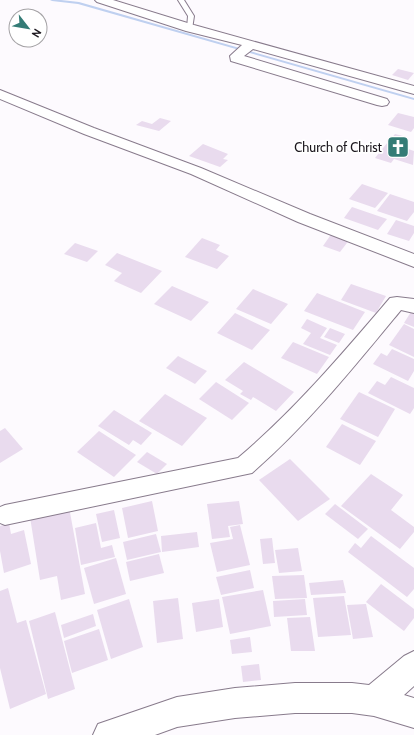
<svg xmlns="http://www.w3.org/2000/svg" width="414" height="735" viewBox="0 0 414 735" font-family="Cabin,sans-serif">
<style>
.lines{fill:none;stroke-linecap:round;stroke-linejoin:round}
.stream{fill:#bfd0f0;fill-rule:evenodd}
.building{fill:#e9dbee}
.lane-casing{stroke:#887b8c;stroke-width:2}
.street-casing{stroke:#887b8c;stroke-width:2}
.secondary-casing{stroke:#887b8c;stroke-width:2}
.lane{fill:#fff;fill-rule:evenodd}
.street{fill:#fff;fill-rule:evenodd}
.secondary{fill:#fff;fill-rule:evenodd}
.labels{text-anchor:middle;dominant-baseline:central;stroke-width:3.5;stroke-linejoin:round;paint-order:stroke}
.far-poi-label{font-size:13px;fill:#1c171e;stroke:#fff;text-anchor:end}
</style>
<rect width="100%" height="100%" fill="#fdfafe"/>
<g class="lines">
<path class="stream" d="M50,0H61L79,2L414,98V100L78,4L52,1Z"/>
</g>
<g class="building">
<path d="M398,69L414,73L408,80L392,75Z"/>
<path d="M398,113L414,117V128L411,132L388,125Z"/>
<path d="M160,118L171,121L159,131L136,125L142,121L152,124Z"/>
<path d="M395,134L403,136L397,143L389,141Z"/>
<path d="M388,142L414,151L413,165L394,159L391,163L375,158Z"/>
<path d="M203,144L228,154L223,159L228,160L220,167L189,156Z"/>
<path d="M362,184L388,193L375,208L349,199Z"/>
<path d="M390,194L414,202V212L407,221L377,211Z"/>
<path d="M352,207L387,219L378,230L344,218Z"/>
<path d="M396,220L414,226V233L409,241L387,234Z"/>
<path d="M332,233L350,239L340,252L323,246Z"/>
<path d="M202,238L220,245L216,250L229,256L217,269L185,257Z"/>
<path d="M75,243L98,251L87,262L64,254Z"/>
<path d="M117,253L162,271L141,293L114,281L122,273L105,265Z"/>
<path d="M351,284L386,296L376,313L341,300Z"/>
<path d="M172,286L209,302L191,321L154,304Z"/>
<path d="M253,289L288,304L271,324L236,309Z"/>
<path d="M317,293L365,312L353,330L304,311Z"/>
<path d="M414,307V327L404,323Z"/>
<path d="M235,313L270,330L252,350L217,333Z"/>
<path d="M307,319L327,328L320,338L337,345L330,355L303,344L311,333L301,328Z"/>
<path d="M404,324L414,329V357L389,345Z"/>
<path d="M330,328L345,334L339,343L324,337Z"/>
<path d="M293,342L329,357L317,374L281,358Z"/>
<path d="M392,349L414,359V371L408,381L373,364L381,353L387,356Z"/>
<path d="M178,356L207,371L195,384L166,368Z"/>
<path d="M244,362L294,392L276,411L253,397L251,400L240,394L243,391L225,380Z"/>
<path d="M391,377L414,388V408L410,414L368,393L377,381L385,385Z"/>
<path d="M216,382L249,403L232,420L199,399Z"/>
<path d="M359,392L395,409L378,437L340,419Z"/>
<path d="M165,394L207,418L182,446L139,421Z"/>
<path d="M114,410L152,433L141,445L133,440L129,445L98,426Z"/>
<path d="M342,424L376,441L360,465L326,447Z"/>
<path d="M5,428L23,449L0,463V431Z"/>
<path d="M99,431L136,455L114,477L77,452Z"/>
<path d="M147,452L167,464L157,474L137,462Z"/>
<path d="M290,459L330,499L298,521L259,480Z"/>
<path d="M371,474L403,495L391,510L414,527V532L400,549L341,506Z"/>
<path d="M152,501L158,531L128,538L122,508Z"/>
<path d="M239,501L243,524L228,526L230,537L212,539L207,504Z"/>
<path d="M335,504L368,529L358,539L325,514Z"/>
<path d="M69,507L85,594L61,600L57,576L40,580L30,517Z"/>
<path d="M114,510L120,538L102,542L96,514Z"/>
<path d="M9,523L11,534L24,530L31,564L4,573L0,551V526Z"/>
<path d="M96,523L101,548L112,545L115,557L81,565L75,528Z"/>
<path d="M240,525L250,565L217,572L210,543L233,539L230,527Z"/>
<path d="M197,532L199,547L162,552L161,536Z"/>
<path d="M156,534L161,552L127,560L123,542Z"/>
<path d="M371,536L414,568V589L407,597L348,552L355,543L361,548Z"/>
<path d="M272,538L275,563L263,564L260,539Z"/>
<path d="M298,548L302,571L279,573L275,550Z"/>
<path d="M159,554L164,573L130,581L126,562Z"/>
<path d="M116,558L126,594L94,604L84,568Z"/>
<path d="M250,570L254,588L221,595L216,577Z"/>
<path d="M304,575L307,598L275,599L272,576Z"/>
<path d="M343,580L346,593L311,595L309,583Z"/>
<path d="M381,584L414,609V618L404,631L366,602Z"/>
<path d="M8,588L17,623L26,620L46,694L10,709L0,668V591Z"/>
<path d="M263,590L271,626L230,634L222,597Z"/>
<path d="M344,596L351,635L318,637L313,598Z"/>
<path d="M178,598L183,639L157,643L153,601Z"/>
<path d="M129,599L143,647L111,659L97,610Z"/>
<path d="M219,599L223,627L196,632L192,603Z"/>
<path d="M305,599L307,615L274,617L273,601Z"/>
<path d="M366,604L373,637L353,639L347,605Z"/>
<path d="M55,612L75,689L48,699L29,621Z"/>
<path d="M93,614L96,626L64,638L61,625Z"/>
<path d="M310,617L315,651H291L287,618Z"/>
<path d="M99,629L108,660L72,673L64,641Z"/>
<path d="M250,637L252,652L232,654L230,640Z"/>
<path d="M259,664L261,680L243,682L241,666Z"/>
</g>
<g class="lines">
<g class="lane-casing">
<path id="lane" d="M178,0H184L194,16L192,29L187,28L188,16Z"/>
</g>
<g class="street-casing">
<g id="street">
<path d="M95,0H113L194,25L414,86V94L253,49L244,56L387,99L389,102L387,105L382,106L377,105L231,61L230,56L242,45L186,31L97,2Z"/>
<path d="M0,90L94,128L201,168L310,214L414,254V267L298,222L191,174L84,134L0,99Z"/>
<path d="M397,297L414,299V313L401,310C354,367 308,424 252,473L5,525L0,523V507L5,505L238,458C295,410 342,354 390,298Z"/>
</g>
</g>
<g class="secondary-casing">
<path id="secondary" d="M414,651V686L404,695L414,698V728L374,716L352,713H295L235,718L177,727L155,735H93L98,724L177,697L235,688L295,683H352L369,685L404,656Z"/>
</g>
<use href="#lane" class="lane"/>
<use href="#street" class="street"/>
<use href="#secondary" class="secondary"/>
</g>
<defs>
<g id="church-square" transform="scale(1.15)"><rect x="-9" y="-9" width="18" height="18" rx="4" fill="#347c76" stroke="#fff"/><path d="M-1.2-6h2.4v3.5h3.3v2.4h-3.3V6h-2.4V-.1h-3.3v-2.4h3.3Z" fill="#fff"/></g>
</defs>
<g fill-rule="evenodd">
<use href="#church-square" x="398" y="147"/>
</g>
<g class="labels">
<g class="far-poi-label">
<text x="382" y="147">Church of Christ</text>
</g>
</g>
<g transform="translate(28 28) rotate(121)"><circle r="19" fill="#ffffff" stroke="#a4a2a5"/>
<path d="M0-3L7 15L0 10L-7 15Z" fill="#347c76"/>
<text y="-6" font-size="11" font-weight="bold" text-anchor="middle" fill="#1c171e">N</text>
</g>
</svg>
